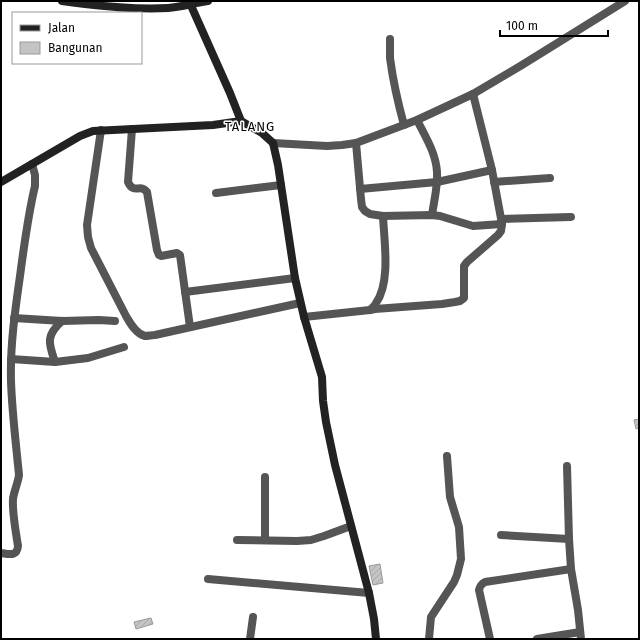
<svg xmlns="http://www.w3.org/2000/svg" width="640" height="640" viewBox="0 0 640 640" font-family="'Fira Sans',sans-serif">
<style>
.building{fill:url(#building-hatch);stroke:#999}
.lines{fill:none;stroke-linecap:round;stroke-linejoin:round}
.street{stroke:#555;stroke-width:8}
.secondary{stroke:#222;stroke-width:8}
.labels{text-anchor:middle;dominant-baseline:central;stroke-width:3;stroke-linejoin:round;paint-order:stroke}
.quarter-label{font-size:13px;letter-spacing:1px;fill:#000;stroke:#fff}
</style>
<defs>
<pattern id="building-hatch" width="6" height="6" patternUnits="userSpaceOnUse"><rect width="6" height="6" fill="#c4c4c4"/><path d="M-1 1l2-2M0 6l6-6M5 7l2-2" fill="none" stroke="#a7a7a7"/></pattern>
</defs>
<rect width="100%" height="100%" fill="#fff"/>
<g class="building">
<path d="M639,419V428L636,429L634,420Z"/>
<path d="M380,564L383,583L373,585L369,566Z"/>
<path d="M151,618L153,624L136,629L134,622Z"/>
</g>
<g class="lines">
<g class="street">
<path d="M390,39C390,46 390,52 390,58C393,81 398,103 404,125"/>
<path d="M417,120C425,136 436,153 437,172C438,186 434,201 432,215"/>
<path d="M132,129L128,182C134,195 140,183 147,192L157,250L159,255L161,256L177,253L180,255L190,327"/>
<path d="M101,130L87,225L88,237L91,248L126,316C130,323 136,334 145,336C148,336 152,335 155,335L300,303"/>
<path d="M273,143L327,146L342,145L356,143L417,120L473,94L522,65L625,1"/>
<path d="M356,143L361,199L362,207L365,211L370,214L383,216L432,215L440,216L473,226L502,224"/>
<path d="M494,182L550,178"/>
<path d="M360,189L437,182L492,170"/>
<path d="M216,193L281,185"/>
<path d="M501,219L571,217"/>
<path d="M185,292L295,278"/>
<path d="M370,310C372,308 375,306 376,303C391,282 384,240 383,216"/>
<path d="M304,317L370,310L375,309L442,304L455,302L460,301L464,298V266L467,262L498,235L501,231L502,224L492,170L473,94"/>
<path d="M14,318L62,321L99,320L115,321"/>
<path d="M11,359L55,362L88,358L124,347"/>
<path d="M55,362C49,344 45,336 62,321"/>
<path d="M567,466L569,539L571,569L578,610L581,639"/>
<path d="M265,477V540"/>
<path d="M501,535L569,539"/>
<path d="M237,540L297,541L311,540L324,536L351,526"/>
<path d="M1,553C9,554 17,557 18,546C16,533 12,512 13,499C14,491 18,483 19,475C16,444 12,412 11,381C10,346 15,311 20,276C24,246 28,215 35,186V175L32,164"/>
<path d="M208,579L369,593"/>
<path d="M250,639L253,617"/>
<path d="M429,639L431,617L454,582L457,575L461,559L459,527L450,497L447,456"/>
<path d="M490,639L479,590C480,586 481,584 485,582L571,569"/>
<path d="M537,639L580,632"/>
</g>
<g class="secondary">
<path d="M62,1C97,6 132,10 168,8C181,7 194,3 208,1"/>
<path d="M189,1L230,93L241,121"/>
<path d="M1,182L80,136L93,131L213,125L241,121L262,133L273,143L278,165L295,278L304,317L322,377L323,401L326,422L335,465L369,593L374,619L376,639"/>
</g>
</g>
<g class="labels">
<g class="quarter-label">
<text x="250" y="126">TALANG</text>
</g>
</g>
<rect width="640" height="640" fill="none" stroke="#000000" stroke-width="4"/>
<rect x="12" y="12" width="130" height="52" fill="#ffffff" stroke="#999999"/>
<rect x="20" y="25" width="20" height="6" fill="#222222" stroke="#999999"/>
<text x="48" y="32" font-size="12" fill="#000000">Jalan</text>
<rect x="20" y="42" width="20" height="12" fill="#c4c4c4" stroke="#999999"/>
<text x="48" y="52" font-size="12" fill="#000000">Bangunan</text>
<path d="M500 30v6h108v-6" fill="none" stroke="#000000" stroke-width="2"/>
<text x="506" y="30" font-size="12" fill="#000000" stroke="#ffffff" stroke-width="3" paint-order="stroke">100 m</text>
</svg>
